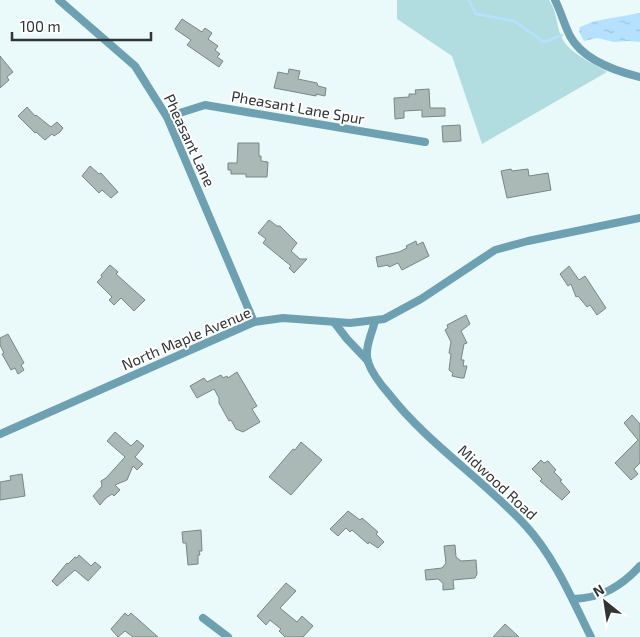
<svg xmlns="http://www.w3.org/2000/svg" width="640" height="637" viewBox="0 0 640 637" font-family="'Exo 2',sans-serif">
<style>
.park{fill:#b1dde0}
.water{fill:url(#water-ripples)}
.lines{fill:none;stroke-linecap:round;stroke-linejoin:round}
.stream{stroke:#b6e1fe;stroke-width:2.5}
.building{fill:#abb9b6;stroke:#798684}
.minor{stroke:#6da1b2;stroke-width:8}
.labels{text-anchor:middle;dominant-baseline:central;stroke-width:4;stroke-linejoin:round;paint-order:stroke}
.street-label{font-size:15px;fill:#2f3435;stroke:#fff}
</style>
<defs>
<pattern id="water-ripples" width="26" height="14" patternUnits="userSpaceOnUse" patternTransform="scale(1.25)"><rect width="26" height="14" fill="#b6e1fe"/><path d="M2 4q2-2 4 0t4 0M15 11q2-2 4 0t4 0" fill="none" stroke="#9dc2da"/></pattern>
</defs>
<rect width="100%" height="100%" fill="#eaf9fa"/>
<path class="park" d="M397,0H549C558,13 556,28 563,40C572,55 593,63 607,72L482,144L452,56L397,19Z"/>
<path class="water" d="M640,13V42L628,41L614,42L597,38L584,41L579,31L580,27L595,21Z"/>
<g class="lines">
<path class="stream" d="M469,0L476,14L514,21L544,42L562,35"/>
</g>
<g class="building">
<path d="M182,19L202,32L205,28L212,33L208,39L218,46L215,50L220,54L217,57L223,61L219,67L187,45L191,40L175,29Z"/>
<path d="M0,56L13,72L7,77L9,80L0,88Z"/>
<path d="M289,69L300,71L298,79L317,83L318,86L326,88L325,96L316,94V96L274,88L278,72L288,74Z"/>
<path d="M429,89L430,108H445V116L422,117V110L404,111V118L395,119L394,98L409,97V94H416L415,90Z"/>
<path d="M27,107L35,116L36,115L51,127L57,122L63,128L60,132L54,136L52,134L45,140L36,132L35,133L18,116Z"/>
<path d="M460,125L461,141L443,142L442,126Z"/>
<path d="M238,143H259V156H261V161L268,162L267,177H246V174H231V170H228V163H237Z"/>
<path d="M90,166L99,174L101,173L118,192L111,198L102,190L99,193L82,176Z"/>
<path d="M511,169L512,171L528,169L529,176L548,173L551,190L507,198L501,171Z"/>
<path d="M269,220L277,226H280L297,243L291,251L300,259H307L294,273L289,268L291,266L263,243L266,239L258,233Z"/>
<path d="M416,241L417,245L423,242L429,256L402,270L398,263L389,267L388,265L378,267L376,257L399,252L407,248L406,246Z"/>
<path d="M110,265L118,272L116,274L145,300L134,311L121,298L114,305L109,300L112,297L97,282L102,277L101,275Z"/>
<path d="M569,266L579,280L585,276L606,308L597,315L590,305L587,307L578,296L576,297L571,284L568,286L560,274Z"/>
<path d="M466,315L470,324L461,331L467,343L464,344L461,360H464L463,366H467L464,378H461L452,376L453,373L449,370L451,354L449,353L451,342L445,330L448,328L447,325Z"/>
<path d="M8,334L24,363L21,365L24,370L18,374L15,368L11,370L2,354L4,353L0,345V338Z"/>
<path d="M237,372L257,406L252,409L260,422L243,432L236,429L231,420L229,421L219,403V398L214,389L197,398L190,386L204,378L207,382L221,375L223,378L227,376L228,378Z"/>
<path d="M632,415L640,424V463L634,469L638,474L631,480L615,463L638,440L624,423Z"/>
<path d="M115,432L131,446L137,440L144,446L135,457L143,464L137,470L133,466L127,480L115,485L120,490L114,496L112,494L106,498L100,505L93,496L102,486L101,481L106,478L125,457L107,441Z"/>
<path d="M301,442L322,460L291,495L269,477L293,449L295,450Z"/>
<path d="M541,460L544,463L548,461L556,470L554,472L562,480L560,481L570,492L562,500L540,481L542,479L532,469Z"/>
<path d="M22,474L25,496L0,500V482L11,480L10,476Z"/>
<path d="M348,511L360,520L362,518L378,532L376,534L384,542L378,548L369,542L368,544L352,530L350,532L346,528L338,536L330,529Z"/>
<path d="M201,530L202,551H199L200,555H198V564L188,565L186,543H183L182,532Z"/>
<path d="M455,545L456,557L461,561L476,560L477,574L475,578L453,580L454,589L443,590V583L438,579L426,580L425,570L442,568L446,563L444,546Z"/>
<path d="M79,555L91,566L95,562L101,567L88,581L75,570L57,586L52,581L67,563L68,564L75,557L77,558Z"/>
<path d="M286,583L296,591L280,608L297,622L302,616L313,626L303,637H285L279,631L281,629L270,620L266,625L257,616Z"/>
<path d="M125,613L128,616L131,613L158,637H133L125,631L118,637L111,629Z"/>
<path d="M505,624L519,637H493Z"/>
</g>
<g class="lines">
<g class="minor">
<path d="M59,0L135,66L167,117L254,322"/>
<path d="M555,0C561,12 564,24 570,36C583,60 615,71 640,77"/>
<path d="M167,117L205,105L425,142"/>
<path d="M375,321C372,333 364,349 368,362C372,373 381,385 389,394C428,444 483,479 526,526C555,558 572,599 591,637"/>
<path d="M334,322L347,339L368,361"/>
<path d="M0,434L254,322L283,318L350,323L384,319L421,299L495,250L528,241L640,218"/>
<path d="M573,599C601,598 621,587 640,566"/>
<path d="M203,618L228,637"/>
</g>
</g>
<g class="labels">
<g class="street-label">
<text transform="translate(298 107) rotate(10)">Pheasant Lane Spur</text>
<text transform="translate(190 140) rotate(65)">Pheasant Lane</text>
<text transform="translate(186 338) rotate(-23)">North Maple Avenue</text>
<text transform="translate(498 482) rotate(43)">Midwood Road</text>
</g>
</g>
<g transform="translate(605 602) rotate(330)" stroke="#ffffff" stroke-width="4" paint-order="stroke">
<path d="M0-4L9 19L0 12L-9 19Z" fill="#2f3435"/>
<text y="-8" font-size="14" font-weight="bold" text-anchor="middle" fill="#2f3435">N</text>
</g>
<path d="M12 32v8h139v-8" fill="none" stroke="#2f3435" stroke-width="2.5"/>
<text x="20" y="32" font-size="15" fill="#2f3435" stroke="#ffffff" stroke-width="4" paint-order="stroke">100 m</text>
</svg>
